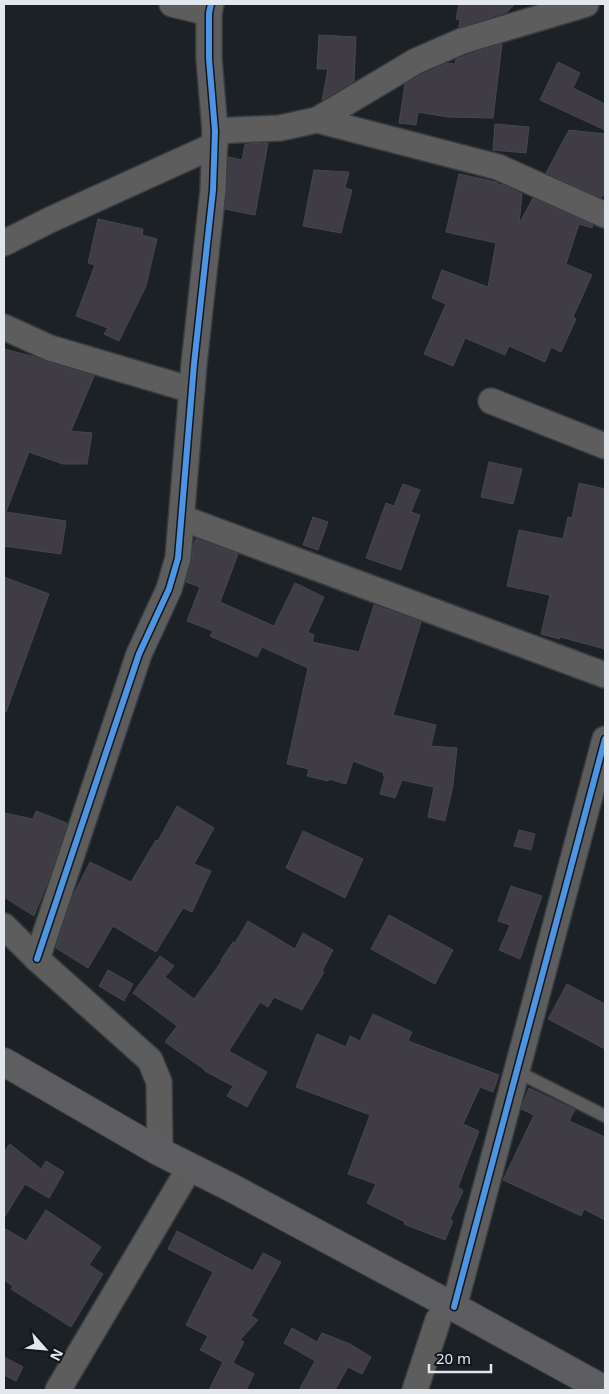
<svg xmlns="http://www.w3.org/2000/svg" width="609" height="1394" viewBox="0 0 609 1394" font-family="'Noto Sans',sans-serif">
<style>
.building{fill:#3f3c45;stroke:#46474c}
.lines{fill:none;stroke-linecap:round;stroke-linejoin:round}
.lane-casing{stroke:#393d41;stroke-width:15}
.street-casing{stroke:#393d41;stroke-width:28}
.primary-casing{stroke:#393d41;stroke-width:30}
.lane{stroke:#5e5d5d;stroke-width:12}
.street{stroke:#5e5d5d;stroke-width:25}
.primary{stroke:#5e5e60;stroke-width:28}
.cycleway-casing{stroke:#10171f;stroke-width:9}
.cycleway{stroke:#4d94e3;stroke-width:6}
</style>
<rect width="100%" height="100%" fill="#1c2126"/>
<g class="building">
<path d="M459,4H515L507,12L459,27L460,20L456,19Z"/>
<path d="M319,35L356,37L354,81L322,100L328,69H317Z"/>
<path d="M502,44L493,118L448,117L418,112L416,125L399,123L405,84L423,74L448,63L455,64L456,59L467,55Z"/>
<path d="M558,62L580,73L573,88L605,104V130L540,100Z"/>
<path d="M495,124L529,127L526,153L493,150Z"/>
<path d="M569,130L605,134V197L602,195L601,198L546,173Z"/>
<path d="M268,143L255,215L225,209L228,157L242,160L245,144Z"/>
<path d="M314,170L349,172L345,188L352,190L341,233L303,226Z"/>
<path d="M459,174L496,182H497V184L504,185L522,194L519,224L533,198L593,225L592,228L579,224L566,264L592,275L573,317L576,319L561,352L551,347L545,362L509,346L505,355L465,338L453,366L424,354L446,304L432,298L442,270L488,287L496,243L446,232Z"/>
<path d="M98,219L143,229L142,235L157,239L146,286L119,341L104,334L108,328L76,316L95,265L88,263Z"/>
<path d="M4,349L35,357L46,362L94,376L71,431L92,433L87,464H63L29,452L6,512L66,521L61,554L4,546Z"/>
<path d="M489,462L522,469L513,504L481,497Z"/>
<path d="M579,483L605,489V649L560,637L559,639L541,634L550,595L507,586L519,530L563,539L568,517L572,518Z"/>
<path d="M403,484L420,490L411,512L420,515L401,570L366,558L386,503L394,506Z"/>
<path d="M313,517L328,522L318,550L303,545Z"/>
<path d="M196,539L238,554L220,602L274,626L295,583L324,597L308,632L314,635L312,642L359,652L374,605L421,622L393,715L436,725L431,746L457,748L453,785L445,821L428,817L434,787L402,780L395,798L380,794L385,776H383L384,773L353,761L346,784L329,779L328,781L307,776L309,769L287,764L308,668L262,647L257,657L210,636L213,631L187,621L200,587L186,582L192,562L193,545Z"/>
<path d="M4,577L49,594L6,712H4Z"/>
<path d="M177,806L214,828L194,864L211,871L192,912L183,908L156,952L113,926L88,968L56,948L73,896L90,862L131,882L156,840L158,841Z"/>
<path d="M36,811L67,823L52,870L34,916L4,897V813L33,819Z"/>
<path d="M519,830L535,834L531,850L514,846Z"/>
<path d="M303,831L363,859L345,898L286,868Z"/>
<path d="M511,886L542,896L520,959L499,950L510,925L498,921Z"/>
<path d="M389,915L453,950L435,984L371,949Z"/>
<path d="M248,921L295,949L303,933L333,950L322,971L324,972L302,1010L274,997L268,1007L260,1002L229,1051L267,1072L247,1107L227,1096L233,1086L205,1071V1070L165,1042L177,1026L133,993L160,956L174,966L165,977L194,999L222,961L221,960L233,942L235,943Z"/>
<path d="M108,970L133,984L124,1001L99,986Z"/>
<path d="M567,984L605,1004V1049L548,1019Z"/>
<path d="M373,1014L412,1032L408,1041L499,1075L493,1092L480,1087L463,1124L479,1131L458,1187L463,1191L450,1219L453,1221L445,1240L404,1224L405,1222L367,1203L376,1184L348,1174L370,1115L296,1087L317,1034L346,1047L350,1036L360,1041Z"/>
<path d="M529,1088L575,1110L569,1121L605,1137V1220L584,1209L581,1216L503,1180L534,1115L521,1109Z"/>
<path d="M10,1144L41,1169L46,1161L64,1172L49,1198L25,1184L4,1218V1152Z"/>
<path d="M46,1210L101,1247L89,1265L103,1274L71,1327L11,1289L13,1286L4,1280V1228L26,1241Z"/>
<path d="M177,1231L253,1271L263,1253L281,1262L251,1316L258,1320L240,1340L244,1342L233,1363L254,1374L246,1390H209L223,1362L200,1350L208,1336L186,1325L213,1272L168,1249Z"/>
<path d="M292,1328L317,1342L322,1333L350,1344L371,1357L362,1374L348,1367L335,1390H299L315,1361L284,1343Z"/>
<path d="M4,1357L23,1367L16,1381L4,1375Z"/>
</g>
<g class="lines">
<g class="lane-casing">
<path id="lane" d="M516,1071L605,1116"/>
</g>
<g class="street-casing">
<g id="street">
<path d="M172,4L209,13"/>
<path d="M317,120L498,167L605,215"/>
<path d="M215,131L280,128L317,120L416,61L462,41L586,4"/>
<path d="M4,243L52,219L215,145"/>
<path d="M4,327L50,348L192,390"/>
<path d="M491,401L605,446"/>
<path d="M182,518L605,675"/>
<path d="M4,926L37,959L150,1060L159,1082L160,1152"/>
<path d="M37,959L139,654L169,589L178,558L194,364L213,190L215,131L209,59V13L211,4"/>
<path d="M454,1307L605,739"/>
<path d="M58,1390L183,1179"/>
<path d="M415,1390L438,1320"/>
</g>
</g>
<g class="primary-casing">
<path id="primary" d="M4,1062L160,1152L232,1188L454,1307L605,1390"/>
</g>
<use href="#lane" class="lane"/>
<use href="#street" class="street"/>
<use href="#primary" class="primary"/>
<g class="cycleway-casing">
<g id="cycleway">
<path d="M37,959L139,654L169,589L178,558L194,364L213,190L215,131L209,59V13L211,4"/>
<path d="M454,1307L605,739"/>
</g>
</g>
<use href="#cycleway" class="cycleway"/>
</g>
<rect width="609" height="1394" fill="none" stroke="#e2e7ee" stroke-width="10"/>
<g transform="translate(45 1349) rotate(117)" stroke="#10171f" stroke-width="4" paint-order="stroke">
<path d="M0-4L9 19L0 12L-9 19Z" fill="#e2e7ee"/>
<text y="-8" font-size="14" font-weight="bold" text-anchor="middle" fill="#e2e7ee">N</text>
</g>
<path d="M429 1364v8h62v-8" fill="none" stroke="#e2e7ee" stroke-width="2.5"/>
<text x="436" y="1364" font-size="15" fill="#e2e7ee" stroke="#10171f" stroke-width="4" paint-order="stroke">20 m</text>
</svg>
